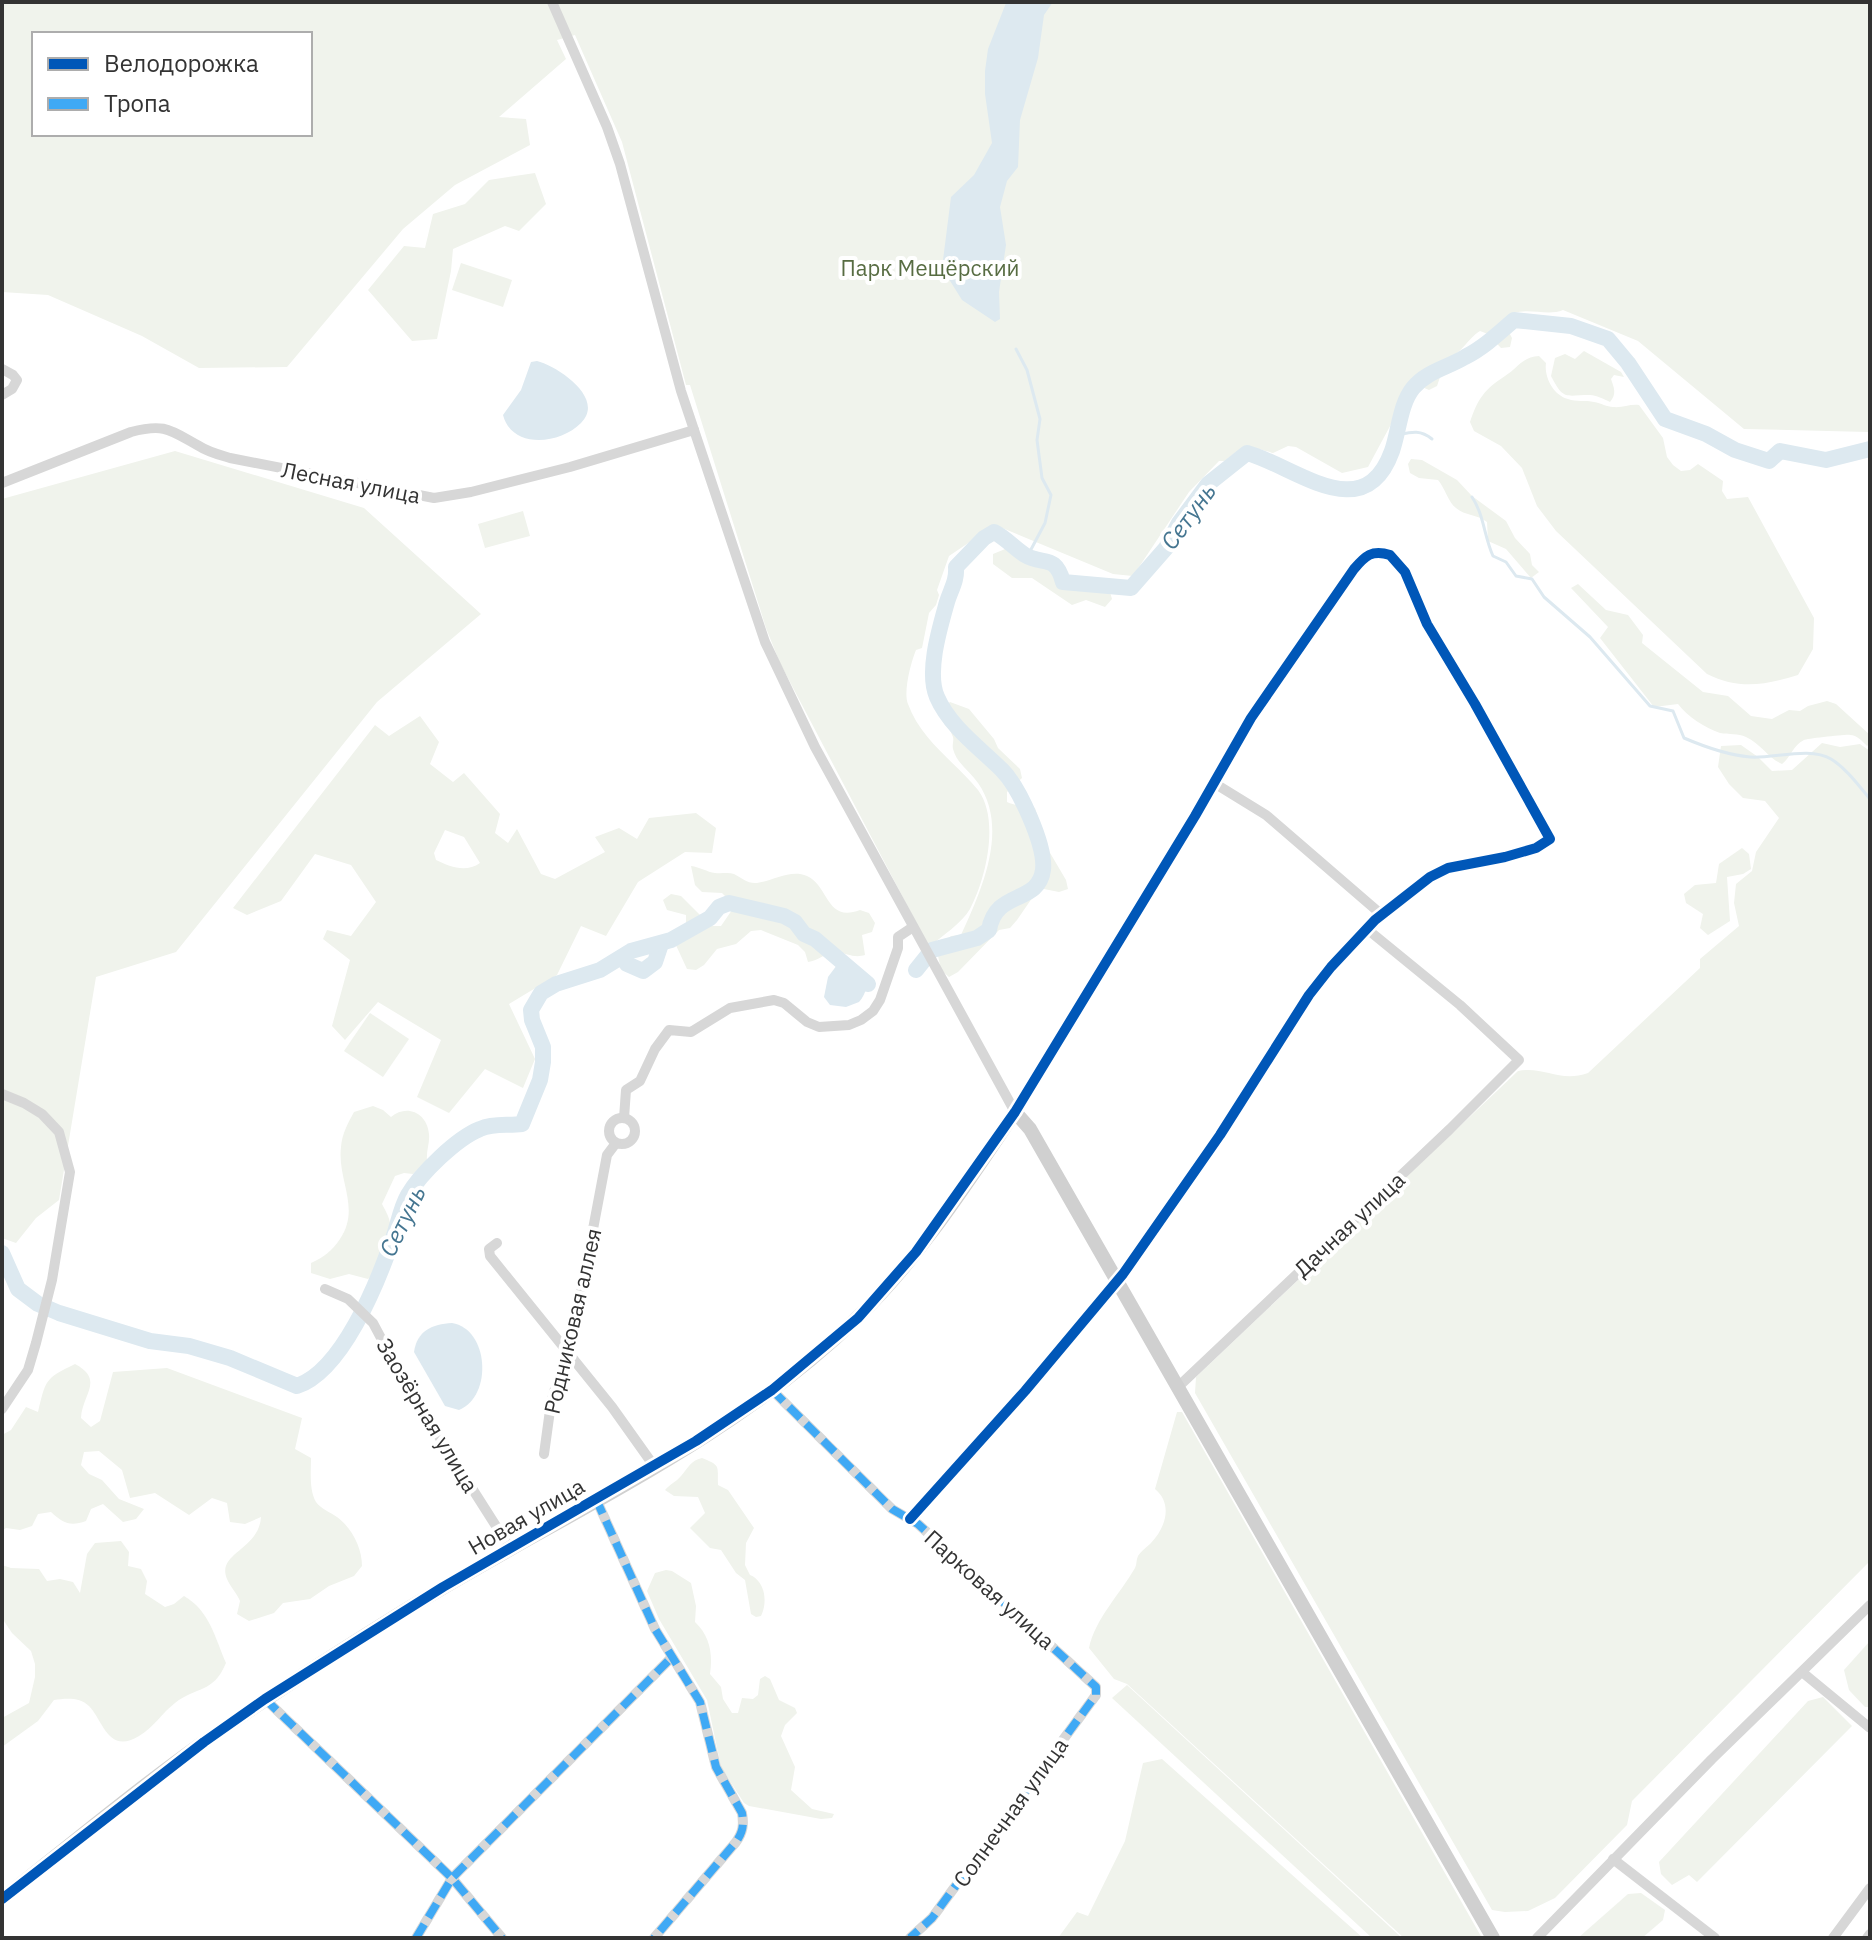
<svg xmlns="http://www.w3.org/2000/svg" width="1872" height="1940" viewBox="0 0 1872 1940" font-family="'IBM Plex Sans',sans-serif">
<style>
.green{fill:#f0f3ec;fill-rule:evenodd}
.water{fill:#dde9f0}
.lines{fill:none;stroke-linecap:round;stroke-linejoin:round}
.stream{stroke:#dde9f0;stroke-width:3}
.river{stroke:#dde9f0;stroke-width:16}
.street{stroke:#d7d7d7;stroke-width:10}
.secondary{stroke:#d0d0d0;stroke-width:14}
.quiet{stroke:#3fa9f5;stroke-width:8;stroke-dasharray:16 8;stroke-linecap:butt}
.cycleway-casing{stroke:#fff;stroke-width:15}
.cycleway{stroke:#0057b8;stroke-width:10}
.labels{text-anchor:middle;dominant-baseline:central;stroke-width:8;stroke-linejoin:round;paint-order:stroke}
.park-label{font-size:22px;fill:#576c42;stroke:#fff}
.street-label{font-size:22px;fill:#333;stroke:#fff}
.water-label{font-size:24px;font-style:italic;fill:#457691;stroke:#fff}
</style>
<rect width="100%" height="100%" fill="#fff"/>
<g class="green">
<path d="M2,2H1870V429L1868,432L1744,429L1638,341L1563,310C1544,318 1519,302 1503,321L1512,338L1510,347L1501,348L1488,334L1480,331C1467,339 1461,355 1446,359L1437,386L1429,390L1415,384L1410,389L1368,467L1342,473L1296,447L1288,446L1273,453C1248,446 1245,444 1225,461H1219L1189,492L1133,576L1113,574L995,525L949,556L937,590L939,595L936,605L929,613L922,648L916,650C911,662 903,692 908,704C921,740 955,762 978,790C1000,819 986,879 970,909C962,923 942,936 929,947L780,663L766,628L690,385H686L622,142L575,35L557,40L566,59L499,117L526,119L530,145L455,185L403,229L287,367L199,368L142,336L48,295L2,292ZM34,34H310V134H34Z"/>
<path d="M535,173L546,204L519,231L505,226L453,249L451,271L437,339L412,341L368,290L404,246L425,248L433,214L465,204L489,180Z"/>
<path d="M461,263L512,280L503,307L452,290Z"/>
<path d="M1584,351L1621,372L1624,377L1614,375L1611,379C1614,388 1617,394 1610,402C1604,399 1596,395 1590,395C1565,395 1564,401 1551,376L1555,358L1565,354L1575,359Z"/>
<path d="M1539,356L1546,363C1544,377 1553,395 1568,399C1576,402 1586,400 1594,402C1601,403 1607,407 1613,407C1623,408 1629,404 1639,405L1663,438L1667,457L1673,465L1681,471L1690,470L1698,464L1723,481L1722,491L1727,499L1748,497L1814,618L1813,649L1798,675C1765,685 1739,690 1707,674L1556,531L1537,506L1522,468L1501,446L1474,431L1470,422C1478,398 1485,389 1505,376C1518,368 1522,357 1539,356Z"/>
<path d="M175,451L364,508L481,614L377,702L176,952L96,977L59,1200L36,1218L16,1243L2,1238V499Z"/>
<path d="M1411,459L1422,460L1457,480L1472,496L1506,521L1515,538L1530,554L1532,565L1539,572L1531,578L1506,549L1488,541L1487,522C1477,514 1465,516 1456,508C1448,502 1445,488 1438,480L1419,478L1410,473L1408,464Z"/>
<path d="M523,511L530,536L485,548L478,524Z"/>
<path d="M1010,547L1047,568L1061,585L1109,589L1112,599L1105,607L1086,600L1072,605L1032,578H1012L993,564V554Z"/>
<path d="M1578,584L1606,610L1628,615L1643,635L1642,643L1703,692L1728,696L1751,716L1772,719L1789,710L1800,711L1808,706L1827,701L1836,704L1870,735V743L1867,746C1862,741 1857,735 1850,735C1847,734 1806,739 1804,740C1793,745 1791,757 1782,764C1768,758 1761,744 1746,737C1738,733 1729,735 1720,733C1705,728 1687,716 1678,704L1654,707L1600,638L1608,627L1571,588Z"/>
<path d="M950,702L969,709L994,739L998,748L1020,769L1022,778L1007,792V802C1017,807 1025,804 1035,808L1046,846L1066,880L1068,889L1059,892L1039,888L1017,920L1010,928L999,930L958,972L949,977L941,970L937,951L951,936L961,935C981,891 1010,829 978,783C970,771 957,764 953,749C952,745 954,740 953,737C949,725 941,722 941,709Z"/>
<path d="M420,716L439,742L430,764L453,782L464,773L500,814L495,833L508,843L517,829L541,874L555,879L605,852L595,837L619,828L637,839L649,818L696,813L716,828L712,853L685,852L638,882L606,936L581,926L557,975L509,1004L535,1059L523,1088L485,1069L449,1113L417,1097L441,1040L378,1002L345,1040L332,1026L350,960L323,939L327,930L351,936L376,902L351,865L315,854L281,901L247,915L233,908L375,725L389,736ZM445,830L464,837L480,863C466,873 450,867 436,860L434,853Z"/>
<path d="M1822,743L1840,747L1860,744L1870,751V1561L1632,1801L1627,1825L1555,1898L1528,1911L1505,1912L1492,1910L1195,1393L1196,1377L1518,1071C1544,1066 1560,1083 1588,1073L1700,968V959L1739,926L1734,903L1736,884L1752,871L1756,852L1779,818L1765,801L1743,798L1729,784L1718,767L1721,746L1741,745L1758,757L1772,771L1792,770Z"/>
<path d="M1742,848L1749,854L1751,869L1743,874L1727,877L1730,921L1708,935L1700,928L1703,914L1686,903L1684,894L1695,885L1716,883L1719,864Z"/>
<path d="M691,866C700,867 707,872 715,873C722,874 728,872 734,874C742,878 748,884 757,883C773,881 790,869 807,876C829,886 826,923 860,910L869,913L875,923L872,932L862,935L865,955C852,959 845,951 833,953C823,954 818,961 808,962L805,952L798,945L761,930L751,931L736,944L717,949L704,965L696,970L687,969L674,941L686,925V915L667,910L663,900L671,894L681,896L711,926H721L732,910L729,900L722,893L702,892L695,885Z"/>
<path d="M370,1013L409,1039L383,1077L344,1051Z"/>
<path d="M373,1106L383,1110L391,1117C406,1104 427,1112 429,1134C430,1143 426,1151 427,1161L413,1174L404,1173L395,1176L382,1204C385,1210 389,1216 390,1223C391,1239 381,1269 368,1279L349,1274L330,1279L311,1273V1263C324,1257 332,1251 340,1239C361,1208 337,1180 341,1147C342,1134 348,1123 354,1112Z"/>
<path d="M75,1364C105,1380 82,1395 81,1418L91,1427L100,1421L113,1372L167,1368L302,1418L295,1449L311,1458C311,1471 309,1490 316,1502C321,1509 330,1512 337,1517C352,1528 362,1548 362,1566L354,1576L329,1586L310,1599L283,1603L274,1613L249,1621L237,1614L240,1601C237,1594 230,1586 227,1579C216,1553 259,1550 261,1517L245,1524L230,1522L227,1503L212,1498L189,1515L155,1493L130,1498L122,1470L99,1451L84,1452L81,1465L89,1474L102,1480L119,1499L144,1509L136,1519L123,1522L103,1504L91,1509L86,1521C70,1527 63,1523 51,1512L38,1514L32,1526L20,1530L6,1528L2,1531V1435L11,1430L26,1407L38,1412C46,1380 44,1379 75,1364Z"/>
<path d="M1177,1412H1182L1482,1938H1404L1127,1684L1114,1679L1089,1648C1095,1619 1120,1594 1135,1568C1137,1564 1136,1560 1138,1556C1141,1551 1147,1547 1151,1543C1166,1527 1173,1504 1155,1489Z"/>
<path d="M702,1458C722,1466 717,1466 718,1485L728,1490L754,1528L746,1543L745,1565L750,1575C765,1581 768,1602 761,1616L756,1617L751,1614L745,1580L736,1573L721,1550L710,1548L690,1528L705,1513L698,1497L674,1496L665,1490C670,1484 676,1482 681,1476C689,1467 690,1461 702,1458Z"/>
<path d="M121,1541L129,1552L128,1566L141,1569L147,1581L145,1594L165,1607L174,1604L184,1596C210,1611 215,1638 226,1663C213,1694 196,1686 175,1703C162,1713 154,1727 139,1736C108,1755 103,1720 89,1706C80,1697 66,1698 54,1700L38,1721L2,1747V1718L29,1703L35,1677V1664L31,1651L12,1633L2,1618V1565L11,1568L39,1569L47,1581L60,1579L73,1582L80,1593L87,1554L95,1543Z"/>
<path d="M666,1570L672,1571L691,1583L696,1606L695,1622C710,1636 713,1654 710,1674L721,1687L723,1699L732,1713H738L742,1698L753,1699L758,1695L760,1679L765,1676L770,1679L779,1700L795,1708L797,1713L785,1725L781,1736L795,1767L791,1790L812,1809L834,1814L832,1818L821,1819L749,1806L744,1803L721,1767L707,1700L659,1619L647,1591L655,1573Z"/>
<path d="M1870,1641V1707H1865L1849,1690L1844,1670Z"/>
<path d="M1127,1685L1402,1938H1372L1112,1698Z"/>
<path d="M1823,1697L1852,1726L1697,1882L1689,1875L1672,1885L1661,1874L1659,1862L1808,1701Z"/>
<path d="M1162,1759L1363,1938H1058L1077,1912L1088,1916L1125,1841L1143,1763Z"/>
<path d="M1641,1893L1665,1910L1663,1920L1642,1938H1578L1628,1894Z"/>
</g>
<g class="water">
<path d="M1053,2L1044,15L1038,58L1020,120L1018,167L1007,181L1000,207L1006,245L999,292L1000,319L995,322L962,300L942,268L951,197L974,175L992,143L985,94V71L988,49L1006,3Z"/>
<path d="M537,361C557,366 606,398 581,423C559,445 512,449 503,415L521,390L531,362Z"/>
<path d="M840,961C865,961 875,983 859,1002L846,1007L830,1005L824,997L828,977Z"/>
<path d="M452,1323C489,1329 493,1396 459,1410L445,1406L414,1352C417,1331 432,1324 452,1323Z"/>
</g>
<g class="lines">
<g class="stream">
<path d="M1016,349L1027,370L1040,419L1037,440L1042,478L1051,495L1045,523L1027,557"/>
<path d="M1397,435C1411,432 1420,429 1432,439"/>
<path d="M1472,497C1484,515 1484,536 1493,556L1506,562L1516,576L1532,579L1544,597L1590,637L1650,706L1673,711L1684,738C1705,747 1728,755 1750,757C1773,759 1810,746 1831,759C1846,768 1859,786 1870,799"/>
</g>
<g class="river">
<path d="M623,958L627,964L643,971L655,962L661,944"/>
<path d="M916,970L932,950L977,938L989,930C996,889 1038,905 1043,870C1046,846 1019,787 1002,770C980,748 950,727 937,697C926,672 940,627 947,602C951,589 957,581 956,567L984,538L994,532C1006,538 1014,548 1025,555C1043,566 1055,553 1063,582L1131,588L1166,548L1179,523L1208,484L1247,453C1295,466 1364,529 1392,451C1399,431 1400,404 1413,388C1427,371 1447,368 1465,357C1483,348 1498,334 1514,320L1571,326L1608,339L1628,363L1665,419L1706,434L1735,450L1769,461L1780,451L1826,460L1870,449"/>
<path d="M2,1253L18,1289L38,1304L59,1313L150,1341L189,1346L230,1358L297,1386C342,1371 377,1284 392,1241C398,1226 400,1209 408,1195C420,1174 457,1138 480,1129C494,1123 507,1126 522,1124L540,1080L543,1062V1047L532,1020L531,1010L541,993L556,984L600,970L631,951L671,940L710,918L719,907L729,903L784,916L795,922L804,934L815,939L868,984"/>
</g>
<g class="street">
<path d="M552,2L607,127L620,164L681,391L765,642L815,747L1015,1112"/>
<path d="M2,369L13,375L17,380L12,389L2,395"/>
<path d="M2,483L131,432C165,423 170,430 199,446C208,452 220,455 230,458L434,498L471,492L570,467L694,430"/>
<path d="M1214,783L1266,815L1382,915"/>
<path d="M2,1094L24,1103L42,1114L59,1132L70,1172L52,1280L36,1343L28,1370L2,1409"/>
<circle cx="622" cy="1131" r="13"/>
<path d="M624,1118L626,1090L640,1081L655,1049L669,1030L691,1032L730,1008L774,1000L784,1003L807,1022L819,1027L849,1025L861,1020L873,1011L880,1000L898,948V937L913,927"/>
<path d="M497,1243L489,1249L490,1256L612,1407L654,1466"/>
<path d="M325,1289L348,1299L373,1323L405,1383L510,1548"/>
<path d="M1179,1386L1450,1129L1519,1060L1460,1005L1367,929"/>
<path d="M772,1390L892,1509L918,1524L1096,1687V1695L932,1918L910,1938"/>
<path d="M544,1454L551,1403L580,1298L607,1155L616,1143"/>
<path d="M596,1499L655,1629L700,1702L716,1767L742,1813C744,1825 743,1832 736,1842L654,1938"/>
<path d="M910,1519L1025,1391L1123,1274L1220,1135L1309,995L1331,967L1375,920L1430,877L1448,868L1505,857L1536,848L1550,839L1475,704L1427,624L1405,572L1390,555C1372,549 1365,556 1354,569L1251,718L1195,816L1015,1112"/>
<path d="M1802,1672L1870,1728"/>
<path d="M265,1699L452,1878L502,1938"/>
<path d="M1613,1859L1715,1938"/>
<path d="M416,1938L452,1878L671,1658"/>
<path d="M1537,1938L1712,1759L1870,1605"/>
<path d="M1833,1938L1870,1888"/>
<path d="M1867,1938L1870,1934"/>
</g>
<path class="secondary" d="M2,1899C70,1845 137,1789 208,1739C272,1694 338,1652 404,1611C556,1517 728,1444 857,1318C919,1258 967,1183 1015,1112L1030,1129L1493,1938"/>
<g class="quiet">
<path d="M772,1390L892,1509L918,1524L1096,1687V1695L932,1918L910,1938"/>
<path d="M596,1499L655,1629L700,1702L716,1767L742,1813C744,1825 743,1832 736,1842L654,1938"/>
<path d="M265,1699L452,1878L502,1938"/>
<path d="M416,1938L452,1878L671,1658"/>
</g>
<g class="cycleway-casing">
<path id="cycleway" d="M2,1899L204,1742L265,1699L443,1587L696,1441L772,1390L858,1318L916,1252L1015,1112L1195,816L1251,718L1354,569C1365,556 1372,549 1390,555L1405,572L1427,624L1475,704L1550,839L1536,848L1505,857L1448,868L1430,877L1375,920L1331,967L1309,995L1220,1135L1123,1274L1025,1391L910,1519"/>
</g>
<use href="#cycleway" class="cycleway"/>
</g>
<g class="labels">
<g class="park-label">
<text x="930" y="267">Парк Мещёрский</text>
</g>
<g class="street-label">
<text transform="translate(351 482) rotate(11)">Лесная улица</text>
<text transform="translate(1349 1224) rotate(-43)">Дачная улица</text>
<text transform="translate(572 1321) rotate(-77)">Родниковая аллея</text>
<text transform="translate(428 1415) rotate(59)">Заозёрная улица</text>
<text transform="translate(526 1516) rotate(-30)">Новая улица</text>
<text transform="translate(990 1589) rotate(42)">Парковая улица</text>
<text transform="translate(1010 1812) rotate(-54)">Солнечная улица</text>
</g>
<g class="water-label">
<text transform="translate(1188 516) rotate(-54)">Сетунь</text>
<text transform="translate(402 1221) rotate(-64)">Сетунь</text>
</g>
</g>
<rect width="1872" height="1940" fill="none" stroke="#333333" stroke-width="8"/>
<rect x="32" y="32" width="280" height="104" fill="#ffffff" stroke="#adadad" stroke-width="2"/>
<rect x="48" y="58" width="40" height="12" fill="#0057b8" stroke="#adadad" stroke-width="2"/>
<text x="104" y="72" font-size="24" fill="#333333">Велодорожка</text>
<rect x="48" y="98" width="40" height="12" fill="#3fa9f5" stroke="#adadad" stroke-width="2"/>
<text x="104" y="112" font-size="24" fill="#333333">Тропа</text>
</svg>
